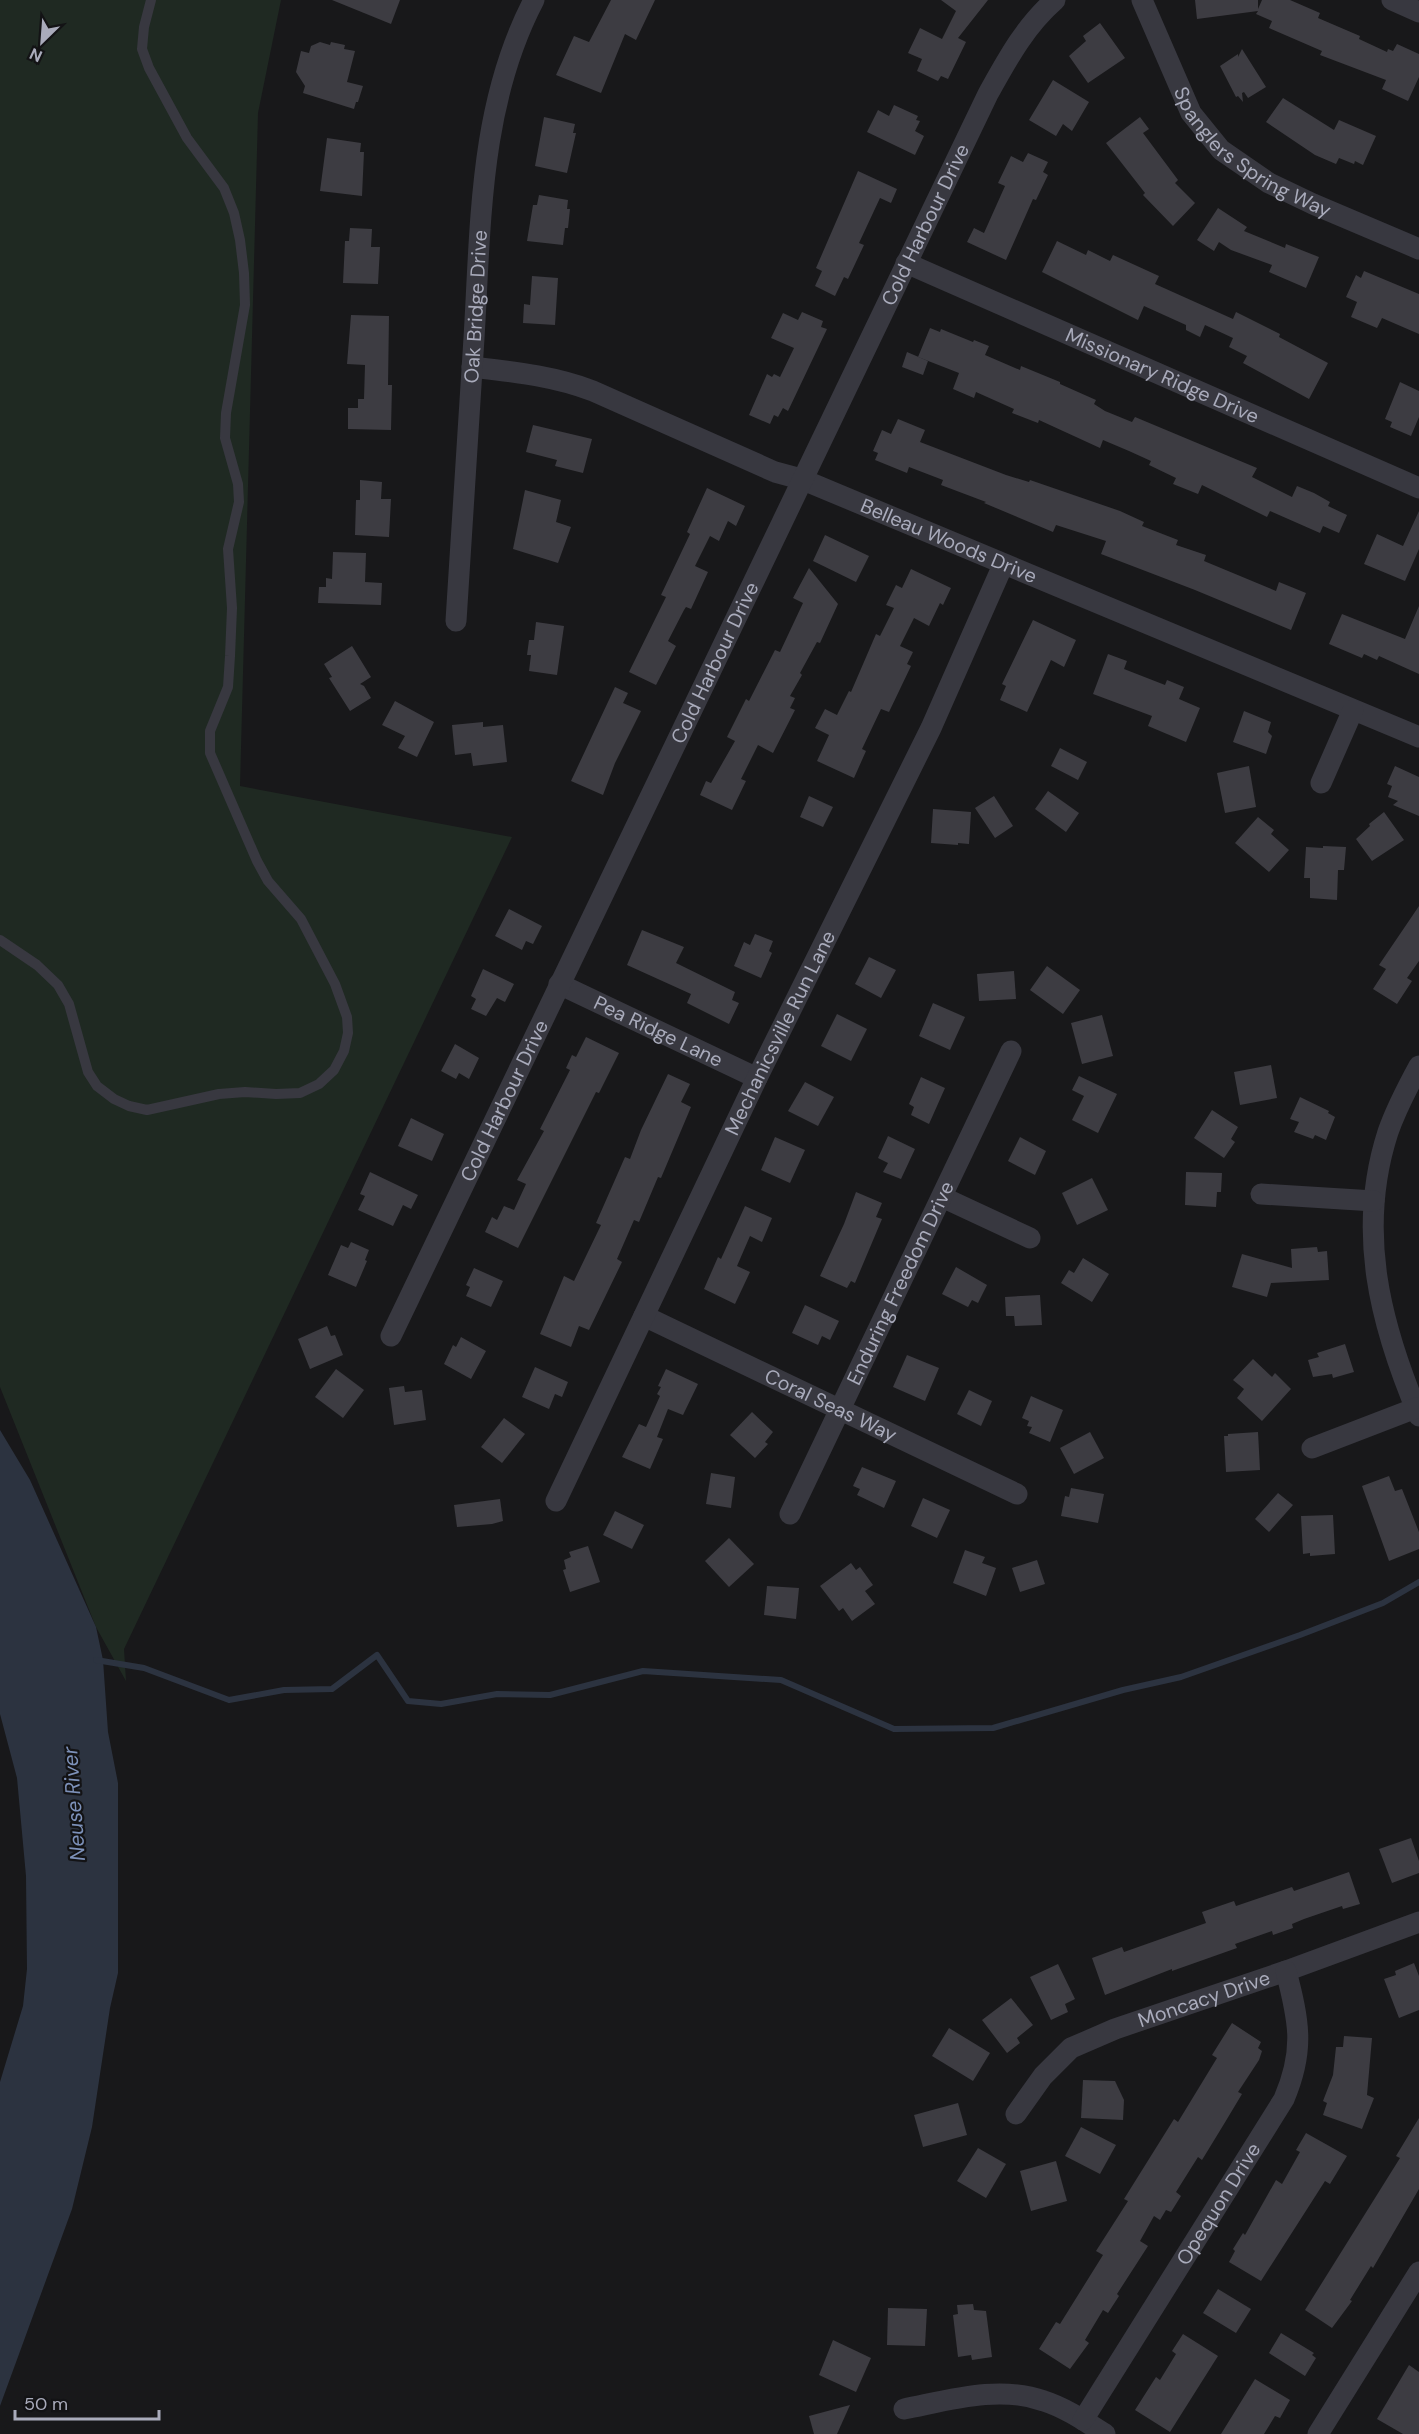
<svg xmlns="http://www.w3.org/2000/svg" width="1419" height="2434" viewBox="0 0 1419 2434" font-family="'DM Sans',sans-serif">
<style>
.green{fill:#1f2922}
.water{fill:#2c3340}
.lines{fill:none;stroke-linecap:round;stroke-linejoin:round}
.stream{stroke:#2c3340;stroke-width:6}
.building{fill:#3d3c42}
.lane{stroke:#383840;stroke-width:10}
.street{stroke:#383840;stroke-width:21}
.labels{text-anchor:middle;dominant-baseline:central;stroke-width:4.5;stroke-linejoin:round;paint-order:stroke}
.street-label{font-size:20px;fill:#a9abbb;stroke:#131315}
.water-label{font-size:21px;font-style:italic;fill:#7d91b9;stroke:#131315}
</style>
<rect width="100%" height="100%" fill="#18181a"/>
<path class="green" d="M0,0H281L258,113L240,786L512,837L124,1649L126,1681L96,1627L0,1387Z"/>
<path class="water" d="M0,1430L30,1480L96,1627L103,1660L108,1732L118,1783V1973L110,2008L92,2127L72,2209L0,2406V2082L23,2006L27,1969L26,1876L17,1778L0,1714Z"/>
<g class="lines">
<path class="stream" d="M96,1660L144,1668L229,1700L284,1690L332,1689L377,1655L408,1701L441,1704L497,1694L550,1695L643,1671L781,1680L894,1729L993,1728L1123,1690L1181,1677L1300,1635L1383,1603L1419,1582"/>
</g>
<g class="building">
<path d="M332,0H400L391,24Z"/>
<path d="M611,0H655L636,40L625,34L601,93L556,75L574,36L589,42Z"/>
<path d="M941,0H988L958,38L966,42L948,79L941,76L938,81L917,71L922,59L908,53L920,28L942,39L956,11Z"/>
<path d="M1195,0H1258V9L1262,0H1290L1320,13L1318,18L1360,36L1359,39L1387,52L1388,49L1393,51L1397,44L1419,54V77L1408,101L1382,89L1386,80L1320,55L1322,51L1269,28L1272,21L1256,14L1258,11L1197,19Z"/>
<path d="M1100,23L1125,58L1088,83L1069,56L1086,41L1083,36Z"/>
<path d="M320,42L330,45L331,42L345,45L344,49L355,51L347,82L363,86L358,102H356L354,109L303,93L305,86L296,72L301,51L309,53L311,46Z"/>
<path d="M1242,49L1266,87L1248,98L1244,92L1242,93L1243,102L1238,96L1236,97L1220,66L1238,54V57Z"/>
<path d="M1053,80L1089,102L1072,131L1063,124L1056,136L1029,120Z"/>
<path d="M1283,98L1334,130L1339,120L1376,136L1363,165L1355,161L1354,164L1339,158L1336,164L1315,155L1266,122Z"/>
<path d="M894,105L918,116L916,120L920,121L915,131L924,136L915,155L867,132L878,110L889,116Z"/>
<path d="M544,117L575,124L573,133H576L567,173L535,166Z"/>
<path d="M1140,117L1149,129L1143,133L1178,180L1175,183L1195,203L1173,226L1143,195L1145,193L1106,143Z"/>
<path d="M327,138L361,143L360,152H364L362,196L320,191Z"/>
<path d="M1028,153L1048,162L1043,172L1048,175L1036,200L1033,199L1006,260L967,242L974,228L984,233L1005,186L998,183L1011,156L1023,162Z"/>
<path d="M858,171L897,189L891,203L880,198L859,243L864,245L848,279L844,277L835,296L815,286L822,271L816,268Z"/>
<path d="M539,195L568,200L567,209H570L568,228H565L563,245L527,241L533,205H537Z"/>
<path d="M1218,208L1247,227L1244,231L1285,248L1286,244L1319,257L1306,288L1269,272L1272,265L1231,250L1219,242L1214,251L1197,240Z"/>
<path d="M350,228L372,229L371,247H380L378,284L343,283L345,241H349Z"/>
<path d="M1057,241L1086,255L1088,250L1110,261L1113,255L1159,276L1155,284L1233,319L1236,312L1280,334L1279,337L1328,363L1309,399L1243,363L1247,356L1229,347L1233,338L1205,325L1200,337L1186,330V325L1144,306L1138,320L1042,272Z"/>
<path d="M1364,271L1419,294V334L1382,318L1377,328L1351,317L1357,302L1346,297L1356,275L1361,278Z"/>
<path d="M532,276L558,278L555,325L523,323L524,304L530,305Z"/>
<path d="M802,312L823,321L821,327L827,329L788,411L783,408L778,417L774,415L770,424L749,415L767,374L772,377L774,374L780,377L794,348L771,338L783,313L798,320Z"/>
<path d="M351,315L389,316L388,385H392L391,430L348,429V408H358V399H364L365,365L347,364Z"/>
<path d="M930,328L940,332L941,329L973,342L974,340L989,346L985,355L1020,370L1021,366L1060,382V384L1096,400L1094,404L1105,411L1132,422L1135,417L1257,468L1252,477L1292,497L1297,486L1314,493L1330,502L1328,506L1347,515L1339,533L1323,526L1320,533L1270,511L1267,517L1202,485L1198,494L1173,484L1176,478L1149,465L1151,461L1129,451L1103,440L1100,448L1039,420L1038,423L1012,413L1014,409L976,392L974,398L953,389L959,373L918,357Z"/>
<path d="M907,352L928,361L923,375L902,367Z"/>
<path d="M1400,382L1419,391V417L1411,436L1390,427L1392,422L1385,419Z"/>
<path d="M898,419L925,430L920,442L1006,475L1029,482L1030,480L1120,511L1144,522L1142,526L1178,540L1176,545L1206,555L1204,561L1276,591L1279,582L1306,593L1291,630L1195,590L1101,554L1106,541L1056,525L1053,532L984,503L986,502L941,485L943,480L909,467L907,473L875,460L878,453L873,451L882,430L891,434Z"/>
<path d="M533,425L592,439L583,473L555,466L557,460L526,452Z"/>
<path d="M360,480L382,482L381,499H391L389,537L355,535L356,500H360Z"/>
<path d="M707,488L745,506L736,526L728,521L719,541L710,536L695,566L708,572L691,609L686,607L684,610L668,641L676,646L656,685L629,672L666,597L661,595L690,534L687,532Z"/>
<path d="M525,490L561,500L556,522L571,527L558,563L513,549Z"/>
<path d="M1419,511V549L1405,581L1364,564L1377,534L1403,546Z"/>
<path d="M825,535L869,556L856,582L813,561Z"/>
<path d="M333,552L366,553L365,582L382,583L381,605L318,603L319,587H326V578L332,579Z"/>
<path d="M809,568L838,604L820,643L817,642L800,673L802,675L790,696L795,698L790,708L795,710L773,753L758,745L741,779L746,781L732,810L700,795L706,781L711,783L735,741L727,737L746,699L749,701L775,650L780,652L803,603L793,598Z"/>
<path d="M911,569L951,588L943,605L940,603L929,626L914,618L900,646L913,652L907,664L911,666L889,712L881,709L862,749L866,751L854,778L817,761L829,735L815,728L825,709L837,715L849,691L851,692L876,634L880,636L894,608L886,605L896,585L902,588Z"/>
<path d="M1419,606V674L1379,656L1377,660L1364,654L1362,658L1329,644L1342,614L1405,639Z"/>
<path d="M1033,620L1076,640L1064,667L1051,660L1027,712L1000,700L1006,686L1002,684Z"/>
<path d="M536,622L564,626L557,675L529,671L531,655H527L529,640H534Z"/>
<path d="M352,646L371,677L360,684L364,686L371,698L350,711L329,678L332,677L324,664Z"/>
<path d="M1108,654L1127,661L1124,669L1165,685L1167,680L1184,687L1179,699L1200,708L1186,742L1148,726L1152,716L1093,694Z"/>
<path d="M615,687L628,693L623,703L641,711L615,763L603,795L571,781Z"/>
<path d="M395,701L434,722L417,757L398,748L405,736L382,725Z"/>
<path d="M1244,711L1271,722L1268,732L1272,736L1266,754L1233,742Z"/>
<path d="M483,722V727L503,725L507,762L473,766L471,753L455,755L452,725Z"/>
<path d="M1060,748L1087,762L1078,780L1051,766Z"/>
<path d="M1249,766L1256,807L1225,813L1217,773Z"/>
<path d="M1395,766L1419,777V816L1393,805L1398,801L1388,797L1392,786L1387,784Z"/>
<path d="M1048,791L1079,813L1066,832L1035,809Z"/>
<path d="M809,796L833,807L823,827L800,817Z"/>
<path d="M994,796L1013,826L995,838L975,808Z"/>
<path d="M933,809L971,812L969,844L958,843V845L931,843Z"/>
<path d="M1384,812L1404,840L1372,861L1356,839L1370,826L1369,824Z"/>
<path d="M1258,817L1274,830L1271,834L1289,850L1269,872L1235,843Z"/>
<path d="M1323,846L1346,847L1344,870H1338L1337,900L1310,898V878H1304L1306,847L1323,848Z"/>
<path d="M1419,906V961L1407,978L1412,981L1397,1004L1373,989L1386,969L1379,965Z"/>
<path d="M509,909L542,926L533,944L526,941L522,950L495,936Z"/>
<path d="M642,930L684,947L676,963L735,992L732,1000L739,1003L729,1024L687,1003L691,994L627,965Z"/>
<path d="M755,934L773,941L769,951L772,953L761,978L734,966L744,942L750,945Z"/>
<path d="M869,957L896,970L881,998L855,984Z"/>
<path d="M1047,966L1080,990L1063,1014L1030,990Z"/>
<path d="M483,969L514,984L505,1002L497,998L486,1016L471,1009L476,999L471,996Z"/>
<path d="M1014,971L1016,999L979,1001L977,974Z"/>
<path d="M933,1003L965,1017L950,1050L919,1036Z"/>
<path d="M837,1014L867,1029L851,1061L821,1046Z"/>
<path d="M1102,1015L1113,1056L1082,1064L1071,1023Z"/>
<path d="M586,1037L619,1053L599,1093L596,1092L518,1248L485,1232L492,1217L497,1220L504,1206L514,1210L526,1184L517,1180L544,1131L540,1129L570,1070L566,1068L572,1055L576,1057Z"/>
<path d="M455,1044L479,1058L469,1079L459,1073L456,1079L441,1071Z"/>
<path d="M1271,1065L1277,1098L1240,1105L1234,1072Z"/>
<path d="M668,1074L690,1084L681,1102L691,1107L661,1178L658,1177L639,1222L634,1220L617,1259L622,1262L589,1330L579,1326L571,1347L540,1334L564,1276L574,1281L587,1254L601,1225L596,1223L625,1157L630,1159L641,1130Z"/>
<path d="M1079,1076L1117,1094L1098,1133L1072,1120L1084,1096L1072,1090Z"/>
<path d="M921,1077L945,1088L929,1124L911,1115L914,1107L909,1104Z"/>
<path d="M805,1082L834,1097L818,1126L788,1111Z"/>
<path d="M1300,1097L1329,1111L1328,1113L1335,1117L1326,1140L1315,1135L1313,1139L1294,1132L1299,1122L1290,1119Z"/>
<path d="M1212,1110L1238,1127L1231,1139L1235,1142L1224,1158L1194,1138Z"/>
<path d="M411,1118L444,1134L432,1161L398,1146Z"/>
<path d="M888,1136L915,1149L901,1179L883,1172L888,1163L878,1158Z"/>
<path d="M775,1137L805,1150L790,1183L761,1170Z"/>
<path d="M1020,1137L1046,1151L1035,1175L1008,1161Z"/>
<path d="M370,1172L418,1195L411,1209L403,1205L393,1226L358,1210L365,1196L360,1194Z"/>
<path d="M1186,1172L1222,1173L1221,1192H1217L1216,1207L1185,1205Z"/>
<path d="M1092,1178L1108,1210L1077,1225L1062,1193Z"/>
<path d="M856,1192L882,1203L876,1217L882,1219L855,1283L851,1281L847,1288L820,1276L844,1224Z"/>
<path d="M745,1206L772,1218L762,1242L750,1236L737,1266L750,1272L735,1304L704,1289L718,1257L721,1259Z"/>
<path d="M351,1242L369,1250L365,1260L367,1261L356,1287L328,1275L341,1245L348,1248Z"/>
<path d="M1317,1247L1318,1252L1327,1251L1329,1280L1271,1283L1267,1297L1232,1287L1242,1254L1292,1268L1291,1249Z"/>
<path d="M1083,1258L1109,1274L1092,1302L1061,1283L1069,1270L1074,1273Z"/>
<path d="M956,1267L987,1285L978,1303L972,1300L968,1307L942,1294Z"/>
<path d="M474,1268L503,1281L491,1307L466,1296L470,1287L466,1285Z"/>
<path d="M1040,1295L1042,1325L1015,1326L1014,1316H1006L1005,1297Z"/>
<path d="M805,1305L839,1321L830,1340L822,1336L818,1345L792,1333Z"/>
<path d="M327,1326L331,1336L335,1335L343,1355L310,1369L298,1339Z"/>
<path d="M461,1337L486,1351L471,1379L444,1364L453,1345L456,1347Z"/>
<path d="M1345,1344L1354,1372L1333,1378L1332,1374L1313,1377L1308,1360L1319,1357L1317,1353Z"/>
<path d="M907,1355L939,1368L925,1401L893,1387Z"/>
<path d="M1253,1359L1272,1377L1275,1373L1291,1389L1262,1421L1237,1398L1244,1389L1233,1380Z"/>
<path d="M535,1367L568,1382L562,1397L555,1394L549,1409L522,1397Z"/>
<path d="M336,1369L364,1390L343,1418L315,1397Z"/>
<path d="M666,1369L698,1384L683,1415L668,1409L657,1437L663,1439L650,1469L622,1457L639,1424L646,1427L660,1396L657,1394L661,1387L658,1386Z"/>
<path d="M404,1386L405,1392L422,1390L426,1420L394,1425L389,1388Z"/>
<path d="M969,1390L992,1401L981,1426L957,1414Z"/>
<path d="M1031,1396L1063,1410L1050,1442L1029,1433L1032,1427L1027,1426L1029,1421L1022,1418Z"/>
<path d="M752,1412L773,1432L765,1442L768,1444L755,1458L730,1435Z"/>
<path d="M504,1418L525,1434L502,1463L481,1447Z"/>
<path d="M1090,1432L1104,1458L1074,1474L1060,1448Z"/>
<path d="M1258,1432L1260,1470L1226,1472L1224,1436H1228V1434Z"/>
<path d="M862,1467L896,1481L884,1508L857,1495L860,1489L853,1486Z"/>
<path d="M711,1473L735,1477L731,1508L706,1504Z"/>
<path d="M1389,1476L1395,1491L1402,1489L1419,1532V1549L1389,1561L1362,1486Z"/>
<path d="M1071,1488L1104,1494L1098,1523L1061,1516L1065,1496L1069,1497Z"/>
<path d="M1278,1493L1293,1505L1269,1532L1255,1519Z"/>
<path d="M923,1498L950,1510L937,1538L911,1526Z"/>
<path d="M500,1499L503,1521L492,1524L457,1527L454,1505Z"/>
<path d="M615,1511L644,1525L632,1549L603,1535Z"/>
<path d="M1333,1515L1335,1554L1310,1556V1553L1303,1554L1301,1516Z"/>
<path d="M729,1538L754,1564L729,1587L705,1561Z"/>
<path d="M588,1546L600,1582L570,1592L563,1570L566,1569L564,1560L571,1557L569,1552Z"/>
<path d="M965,1550L985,1557L982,1563L996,1568L986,1596L953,1583Z"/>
<path d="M1037,1560L1045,1584L1020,1592L1012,1568Z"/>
<path d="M851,1563L856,1570L860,1567L873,1585L865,1591L875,1604L852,1621L843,1608L839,1611L820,1586Z"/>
<path d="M767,1586L799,1588L796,1619L764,1615Z"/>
<path d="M1411,1838L1419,1861V1873L1392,1883L1379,1849Z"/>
<path d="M1349,1872L1360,1904L1343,1909L1342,1906L1304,1919L1292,1924L1293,1928L1273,1935L1272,1931L1235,1944L1237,1948L1172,1971V1969L1105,1995L1092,1958L1122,1947L1124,1952L1206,1923L1202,1912L1234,1901L1236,1906L1292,1887L1294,1891Z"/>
<path d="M1414,1963L1419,1976V2010L1399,2018L1384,1979L1396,1975L1395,1971Z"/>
<path d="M1058,1964L1075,1999L1065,2004L1068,2012L1051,2020L1030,1977Z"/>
<path d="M1011,1998L1033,2025L1017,2038L1020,2043L1007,2053L982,2020Z"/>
<path d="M1232,2023L1261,2042L1258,2048L1262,2051L1259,2060L1238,2092L1242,2094L1224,2124L1202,2160L1198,2157L1176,2192L1181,2196L1171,2212L1166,2210L1160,2220L1154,2216L1140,2241L1148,2246L1117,2294L1119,2296L1108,2313L1103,2310L1085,2340L1089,2343L1070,2369L1039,2349L1056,2322L1060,2324L1103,2255L1096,2251L1128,2201L1124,2199L1174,2119L1178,2122L1217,2058L1212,2055Z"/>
<path d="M949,2028L990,2053L973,2081L932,2056Z"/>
<path d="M1344,2036L1372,2038L1367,2095L1374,2098L1362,2129L1323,2115L1327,2103L1323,2101L1333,2075L1336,2047H1343Z"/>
<path d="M1083,2080L1115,2081L1124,2100L1123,2120L1081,2118Z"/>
<path d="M958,2103L967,2135L923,2147L914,2115Z"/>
<path d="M1419,2118V2189L1373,2268L1371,2266L1350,2300L1352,2301L1332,2328L1305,2310L1400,2158L1396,2156Z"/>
<path d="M1081,2127L1116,2145L1100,2174L1065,2156Z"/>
<path d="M1306,2133L1347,2156L1330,2184L1325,2181L1261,2281L1229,2262L1235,2251L1233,2249L1243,2233L1245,2235L1276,2180L1282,2184L1300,2152L1296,2150Z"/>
<path d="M978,2148L1006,2164L986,2198L957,2181Z"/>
<path d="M1056,2161L1067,2201L1031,2211L1020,2171Z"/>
<path d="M1218,2289L1251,2309L1236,2333L1203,2313Z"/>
<path d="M973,2304L974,2310L986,2311L992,2357L972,2360L971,2355L958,2357L953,2315L958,2314L957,2305Z"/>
<path d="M888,2308L927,2309L925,2346L887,2345Z"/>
<path d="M1281,2333L1314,2353L1312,2355L1316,2358L1305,2376L1269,2353Z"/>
<path d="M1183,2334L1218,2356L1170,2432L1135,2410L1156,2377L1160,2380L1176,2354L1172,2351Z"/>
<path d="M833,2340L871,2358L856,2392L819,2375Z"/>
<path d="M1409,2365L1419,2372V2434H1403L1377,2419Z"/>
<path d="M1255,2379L1290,2400L1280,2418L1275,2416L1264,2434H1221Z"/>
<path d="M850,2405L837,2434H814L809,2416Z"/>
</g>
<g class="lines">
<path class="lane" d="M0,940L37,965L58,985L69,1004L88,1072L97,1086L114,1099L129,1106L147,1110L219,1094L245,1092L276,1094L300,1093L319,1084L334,1070L344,1051L348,1033L347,1017L335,984L301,919L268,881L257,861L210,753V731L228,687L230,656L232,608L228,549L239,502L238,484L225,438L226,413L245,305L244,273L240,240L234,213L224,188L187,138L149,68L142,49L144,27L151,0"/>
<g class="street">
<path id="s1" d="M1142,0L1191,113L1221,150L1269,183L1313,204L1419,249"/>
<path d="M1392,0L1419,12"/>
<path id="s2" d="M906,263L1419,488"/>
<path id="s3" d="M472,367C514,372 554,376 593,391L775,472L801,479L1419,737"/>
<path id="s4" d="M456,621C462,527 468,433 474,338C481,223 479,105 534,0"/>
<path d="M1321,783L1353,710"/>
<path id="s5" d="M559,984L757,1078"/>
<path d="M1419,1066C1407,1088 1396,1109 1388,1132C1356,1231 1380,1324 1419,1416"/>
<path d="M1261,1194L1374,1201"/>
<path d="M942,1197L1030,1238"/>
<path id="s6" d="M644,1316L1017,1494"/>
<path id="s7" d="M391,1336L988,94C1007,60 1025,26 1055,0"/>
<path d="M1312,1448L1416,1408"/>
<path id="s8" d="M556,1501L757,1078L931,728L1003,565"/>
<path id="s9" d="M790,1514L1011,1051"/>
<path id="s10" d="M1016,2114L1043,2076L1071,2048L1115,2029L1286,1971L1419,1922"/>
<path d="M904,2409C950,2400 999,2385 1044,2401C1066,2408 1086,2422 1105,2434"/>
<path id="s11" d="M1083,2420L1284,2099C1305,2050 1299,2021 1286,1971"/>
<path d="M1318,2434L1419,2272"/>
</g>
</g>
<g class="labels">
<g class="street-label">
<text stroke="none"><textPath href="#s1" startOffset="196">Spanglers Spring Way</textPath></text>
<text stroke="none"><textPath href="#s7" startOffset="1233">Cold Harbour Drive</textPath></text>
<text stroke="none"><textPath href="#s4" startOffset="315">Oak Bridge Drive</textPath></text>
<text stroke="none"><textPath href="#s2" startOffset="280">Missionary Ridge Drive</textPath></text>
<text stroke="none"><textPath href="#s3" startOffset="510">Belleau Woods Drive</textPath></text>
<text stroke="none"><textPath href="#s7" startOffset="747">Cold Harbour Drive</textPath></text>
<text stroke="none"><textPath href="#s5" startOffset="110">Pea Ridge Lane</textPath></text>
<text stroke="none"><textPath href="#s8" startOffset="519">Mechanicsville Run Lane</textPath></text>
<text stroke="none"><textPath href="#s7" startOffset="261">Cold Harbour Drive</textPath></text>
<text stroke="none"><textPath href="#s9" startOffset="256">Enduring Freedom Drive</textPath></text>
<text stroke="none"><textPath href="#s6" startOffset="207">Coral Seas Way</textPath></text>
<text stroke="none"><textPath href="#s10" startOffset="228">Moncacy Drive</textPath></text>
<text stroke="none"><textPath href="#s11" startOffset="255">Opequon Drive</textPath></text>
</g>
<g class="water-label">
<text transform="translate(74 1804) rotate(-94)">Neuse River</text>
</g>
</g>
<g transform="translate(42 42) rotate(205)" stroke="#131315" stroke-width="4.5" paint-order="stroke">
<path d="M0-4.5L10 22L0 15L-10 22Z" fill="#a9abbb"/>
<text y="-9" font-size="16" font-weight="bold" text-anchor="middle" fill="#a9abbb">N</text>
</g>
<path d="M15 2410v9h144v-9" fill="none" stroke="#a9abbb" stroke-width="3"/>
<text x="24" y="2410" font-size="18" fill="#a9abbb" stroke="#131315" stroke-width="4.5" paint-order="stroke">50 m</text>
</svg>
